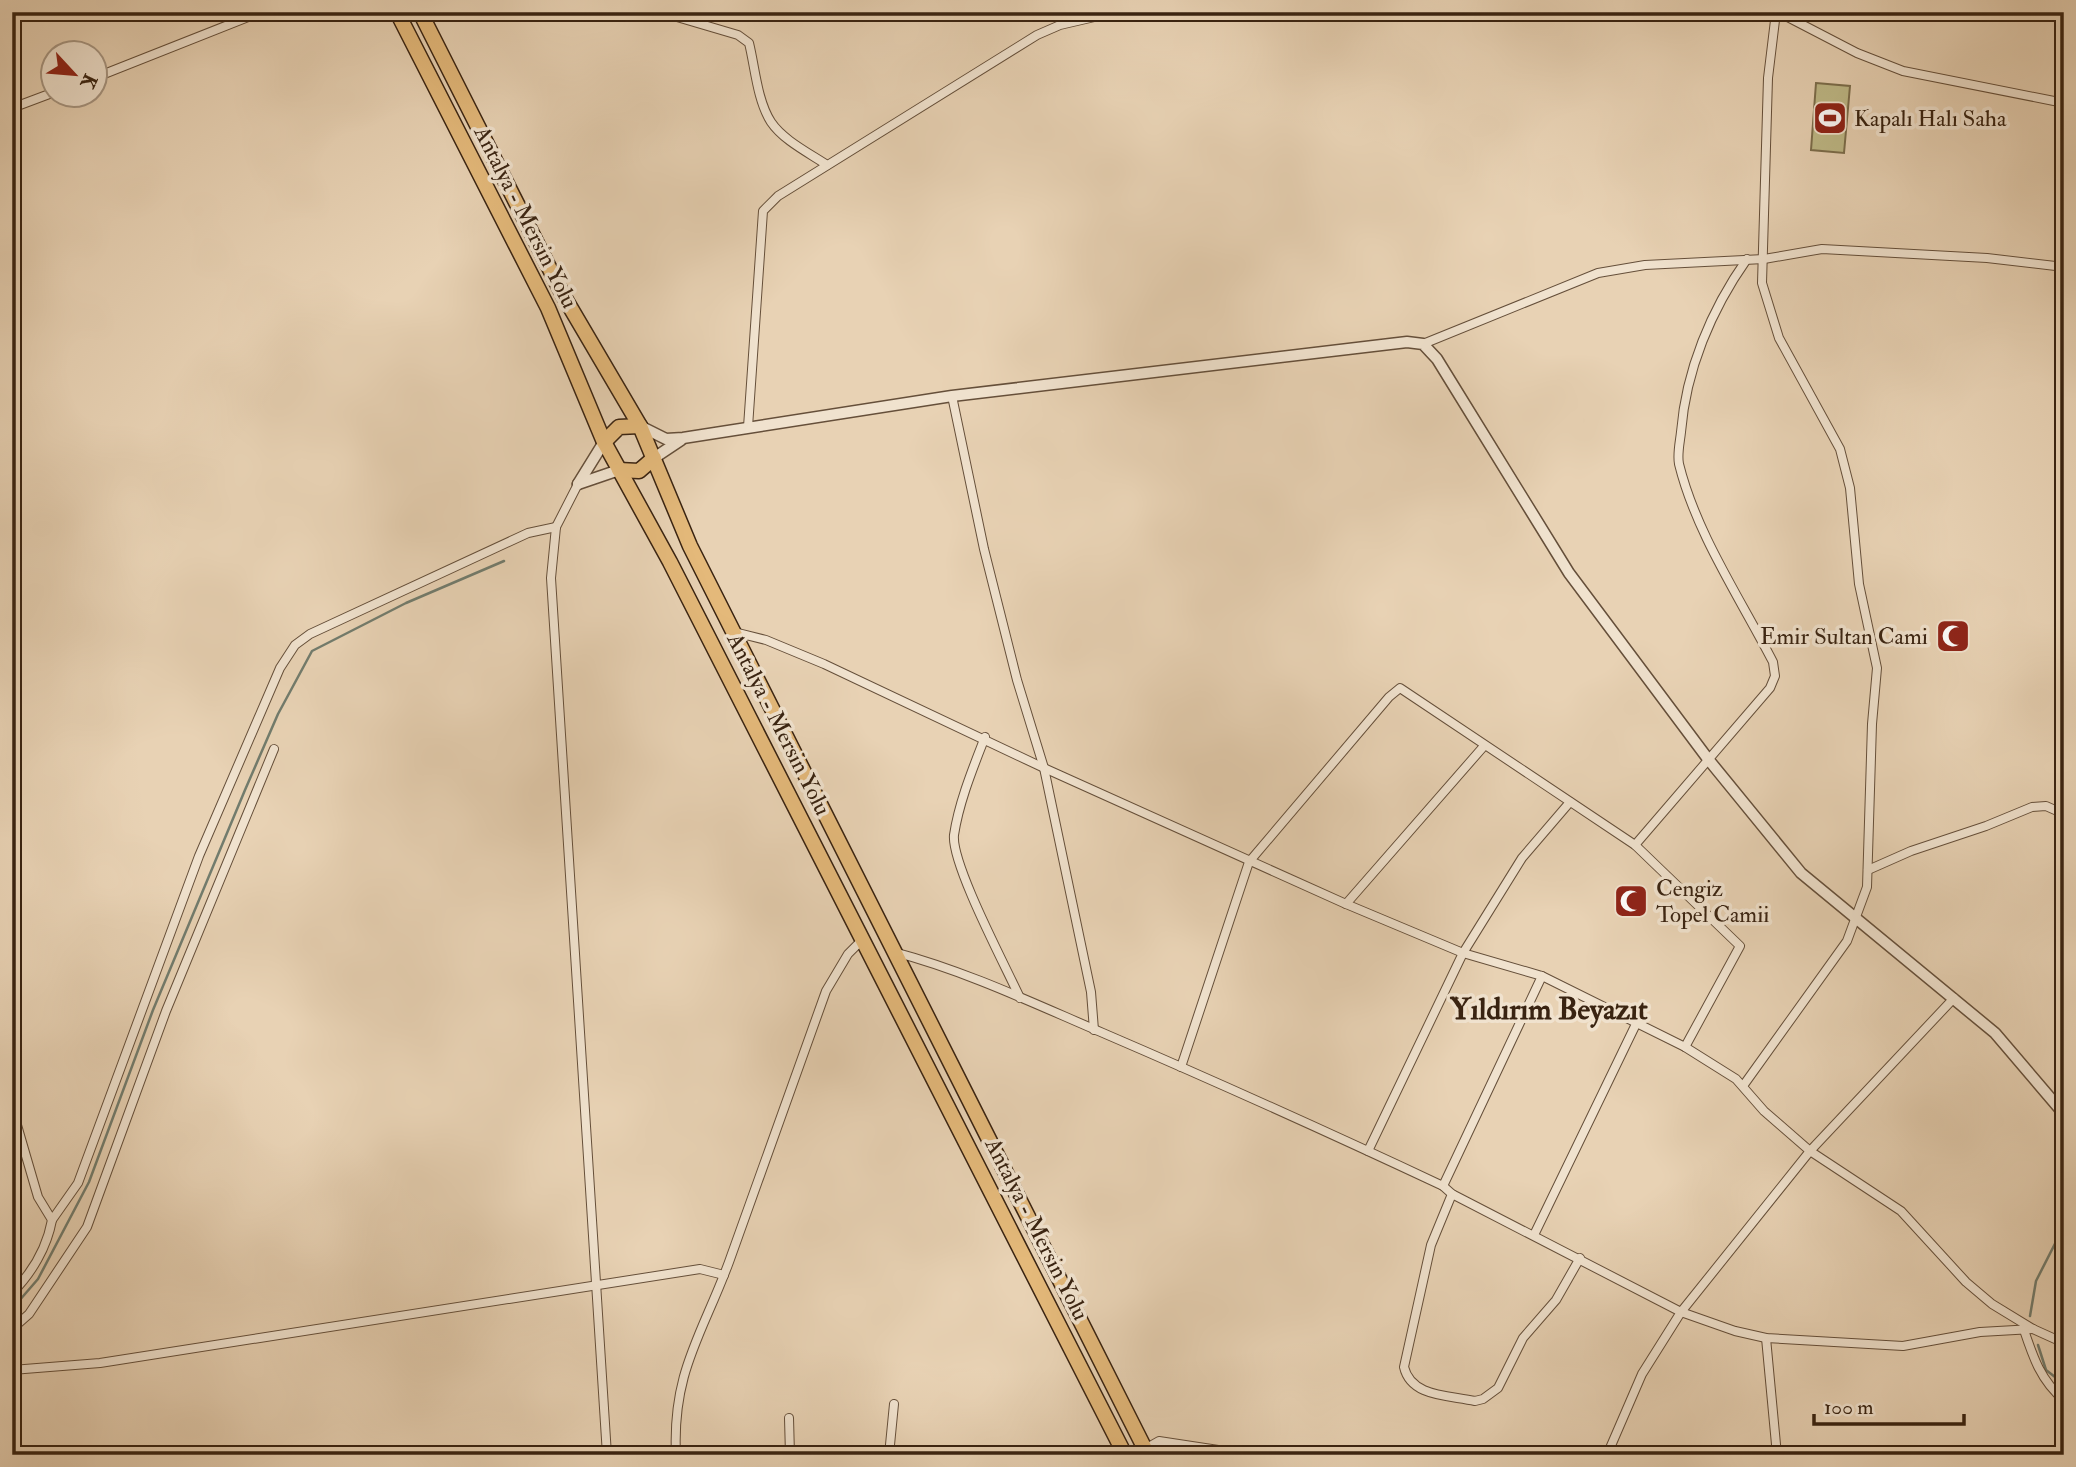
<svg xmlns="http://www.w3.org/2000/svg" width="2076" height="1467" viewBox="0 0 2076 1467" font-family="'IM FELL Double Pica',serif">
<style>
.green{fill:#beb987;stroke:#7c6e4c;stroke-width:2}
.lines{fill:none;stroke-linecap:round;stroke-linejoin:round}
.stream{stroke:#727c6d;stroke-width:2.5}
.minor-casing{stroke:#654f3a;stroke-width:10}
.tertiary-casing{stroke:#654f3a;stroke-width:13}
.trunk-casing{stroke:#392311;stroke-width:17}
.minor{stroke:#f0e2ce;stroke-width:8}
.tertiary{stroke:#f0e2ce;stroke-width:10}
.trunk{stroke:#e4b97a;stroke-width:14}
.labels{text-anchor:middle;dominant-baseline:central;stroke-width:7;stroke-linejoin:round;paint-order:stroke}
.poi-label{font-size:23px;fill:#392311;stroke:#f0e2ce;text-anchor:start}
.street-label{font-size:23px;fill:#392311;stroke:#f0e2ce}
.district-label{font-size:30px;font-weight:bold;fill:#392311;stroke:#f0e2ce}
</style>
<rect width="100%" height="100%" fill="#e8d2b4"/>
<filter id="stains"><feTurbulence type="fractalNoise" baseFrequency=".00286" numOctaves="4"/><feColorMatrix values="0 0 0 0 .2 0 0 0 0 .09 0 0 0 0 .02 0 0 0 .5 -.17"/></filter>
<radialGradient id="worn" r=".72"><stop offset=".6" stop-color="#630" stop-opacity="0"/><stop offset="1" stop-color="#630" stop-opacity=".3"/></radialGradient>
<path class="green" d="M1816,83L1850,86L1844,153L1811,150Z"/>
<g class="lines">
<g class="stream">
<path d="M12,1309L38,1279L89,1182L153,1010L245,790L278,714L312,651L406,603L504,561"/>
<path d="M2030,1316L2036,1281L2064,1226"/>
<path d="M2038,1345L2046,1370L2064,1384"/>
</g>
<g class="minor-casing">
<g id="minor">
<path d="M660,12L738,35L749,43C755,67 757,100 771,122C783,140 809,153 827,165"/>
<path d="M1778,12L1857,53L1903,71L2064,103"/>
<path d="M94,78L261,12"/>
<path d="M12,108L52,93"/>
<path d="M1423,344L1598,273L1645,265L1764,259L1822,249L1987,258L2064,267"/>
<path d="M952,396L984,549L1017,680L1044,768L1091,992L1094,1030"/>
<path d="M748,427L763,211L778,196L1037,35L1060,25L1116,12"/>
<path d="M578,484L556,527L551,578L607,1455"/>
<path d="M734,632L766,640L824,664L1044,768L1346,904L1463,953L1542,976L1685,1047L1736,1079L1764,1111L1810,1151L1901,1211L1966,1282L1992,1304L2033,1329L2064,1343"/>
<path d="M985,737C973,768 959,802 954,835C951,864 1006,967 1020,998"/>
<path d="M1635,845L1770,688L1775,676L1773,662C1740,598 1696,533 1679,464C1677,454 1680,442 1681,432C1686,370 1711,310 1747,259"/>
<path d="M1868,870L1911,851L1986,826L2032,807L2046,806L2064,814"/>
<path d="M1346,904L1484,746"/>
<path d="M894,952C966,971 1035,1004 1103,1033C1217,1082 1330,1133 1443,1186L1452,1194L1681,1312L1735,1331L1766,1338L1903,1346L1980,1332L2033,1329"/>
<path d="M1181,1067L1249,862L1389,697L1400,688L1635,845L1740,946L1685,1047"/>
<path d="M1743,1086L1847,941L1867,887L1872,724L1877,668L1859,584L1850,488L1840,449L1779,338L1762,283L1768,78L1776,12"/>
<path d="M12,1108L38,1197L52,1220C47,1247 32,1273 12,1293"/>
<path d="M1368,1151L1463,953L1522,858L1570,802"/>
<path d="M1443,1186L1542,976"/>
<path d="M1452,1194L1431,1245L1404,1367C1411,1397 1448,1395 1475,1401L1483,1399L1498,1388L1523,1338L1556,1300L1580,1258"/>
<path d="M52,1220L78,1183L199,856L280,668L295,645L310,634L528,533L556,527"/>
<path d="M1534,1235L1636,1024"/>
<path d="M12,1329L29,1314L87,1227L166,1011L274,749"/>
<path d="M2024,1330C2033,1357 2041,1381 2064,1400"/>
<path d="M1766,1338L1777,1455"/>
<path d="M12,1370L100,1363L700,1269L724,1275"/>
<path d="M789,1418L790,1455"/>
<path d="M1145,1449L1159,1441L1251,1455"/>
<path d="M676,1455C672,1372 702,1335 729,1262C761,1171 794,1081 826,991L848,954L864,938"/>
<path d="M889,1455L894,1404"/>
<path d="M1607,1455L1642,1374L1681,1312L1810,1151L1954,998"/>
</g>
</g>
<g class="tertiary-casing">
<g id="tertiary">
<path d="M640,426L666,439L683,438L952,396L1407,342L1423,344L1437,359L1569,573L1708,759L1801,873L1995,1033L2064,1114"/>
<path d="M654,458L681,440"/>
<path d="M578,484L604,442"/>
<path d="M578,484L619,470"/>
</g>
</g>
<g class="trunk-casing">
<g id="trunk">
<path d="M397,12L548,308L604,442L670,562L1125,1455"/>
<path d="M420,12L563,295L640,426L690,546L1148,1455"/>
<path d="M604,442L619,427L640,426"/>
<path d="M619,470L639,471L654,458"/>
</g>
</g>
<use href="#minor" class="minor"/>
<use href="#tertiary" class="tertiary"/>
<use href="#trunk" class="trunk"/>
</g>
<defs>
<g id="stadium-square" transform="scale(1.75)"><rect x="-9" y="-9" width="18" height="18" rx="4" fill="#8f2418" stroke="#f0e2ce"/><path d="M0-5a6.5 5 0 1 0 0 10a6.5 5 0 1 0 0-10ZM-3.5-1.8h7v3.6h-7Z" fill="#fff"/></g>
<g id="mosque-square" transform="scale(1.75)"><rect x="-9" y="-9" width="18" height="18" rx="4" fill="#8f2418" stroke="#f0e2ce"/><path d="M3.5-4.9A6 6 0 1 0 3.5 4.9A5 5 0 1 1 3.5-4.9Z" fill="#fff"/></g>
</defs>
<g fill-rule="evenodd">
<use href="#stadium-square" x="1830" y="118"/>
<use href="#mosque-square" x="1953" y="636"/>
<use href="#mosque-square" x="1631" y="901"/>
</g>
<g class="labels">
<g class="poi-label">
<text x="1854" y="118">Kapalı Halı Saha</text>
<text x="1928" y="636" text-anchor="end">Emir Sultan Cami</text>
<text x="1656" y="888">Cengiz<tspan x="1656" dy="26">Topel Camii</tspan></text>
</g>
<g class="street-label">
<text transform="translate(526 217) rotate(63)">Antalya - Mersin Yolu</text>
<text transform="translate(779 724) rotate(63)">Antalya - Mersin Yolu</text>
<text transform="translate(1037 1229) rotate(63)">Antalya - Mersin Yolu</text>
</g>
<g class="district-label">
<text x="1549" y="1009">Yıldırım Beyazıt</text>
</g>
</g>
<rect width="2076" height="1467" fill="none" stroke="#e8d2b4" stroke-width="42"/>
<rect x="14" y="14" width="2048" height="1439" fill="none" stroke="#392311" stroke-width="3.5"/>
<rect x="21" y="21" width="2034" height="1425" fill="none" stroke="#392311" stroke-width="2"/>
<g transform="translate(74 74) rotate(116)"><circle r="33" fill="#f0e2ce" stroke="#a79682" stroke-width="2"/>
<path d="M0-5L12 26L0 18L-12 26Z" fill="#8f2418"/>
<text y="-10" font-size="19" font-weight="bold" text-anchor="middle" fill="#392311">K</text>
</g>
<path d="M1814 1414v10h150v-10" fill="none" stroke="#392311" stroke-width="3.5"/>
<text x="1824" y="1414" font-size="21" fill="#392311" stroke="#f0e2ce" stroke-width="5" paint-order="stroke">100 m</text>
<rect width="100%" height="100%" filter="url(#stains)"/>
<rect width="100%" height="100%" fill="url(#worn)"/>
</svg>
